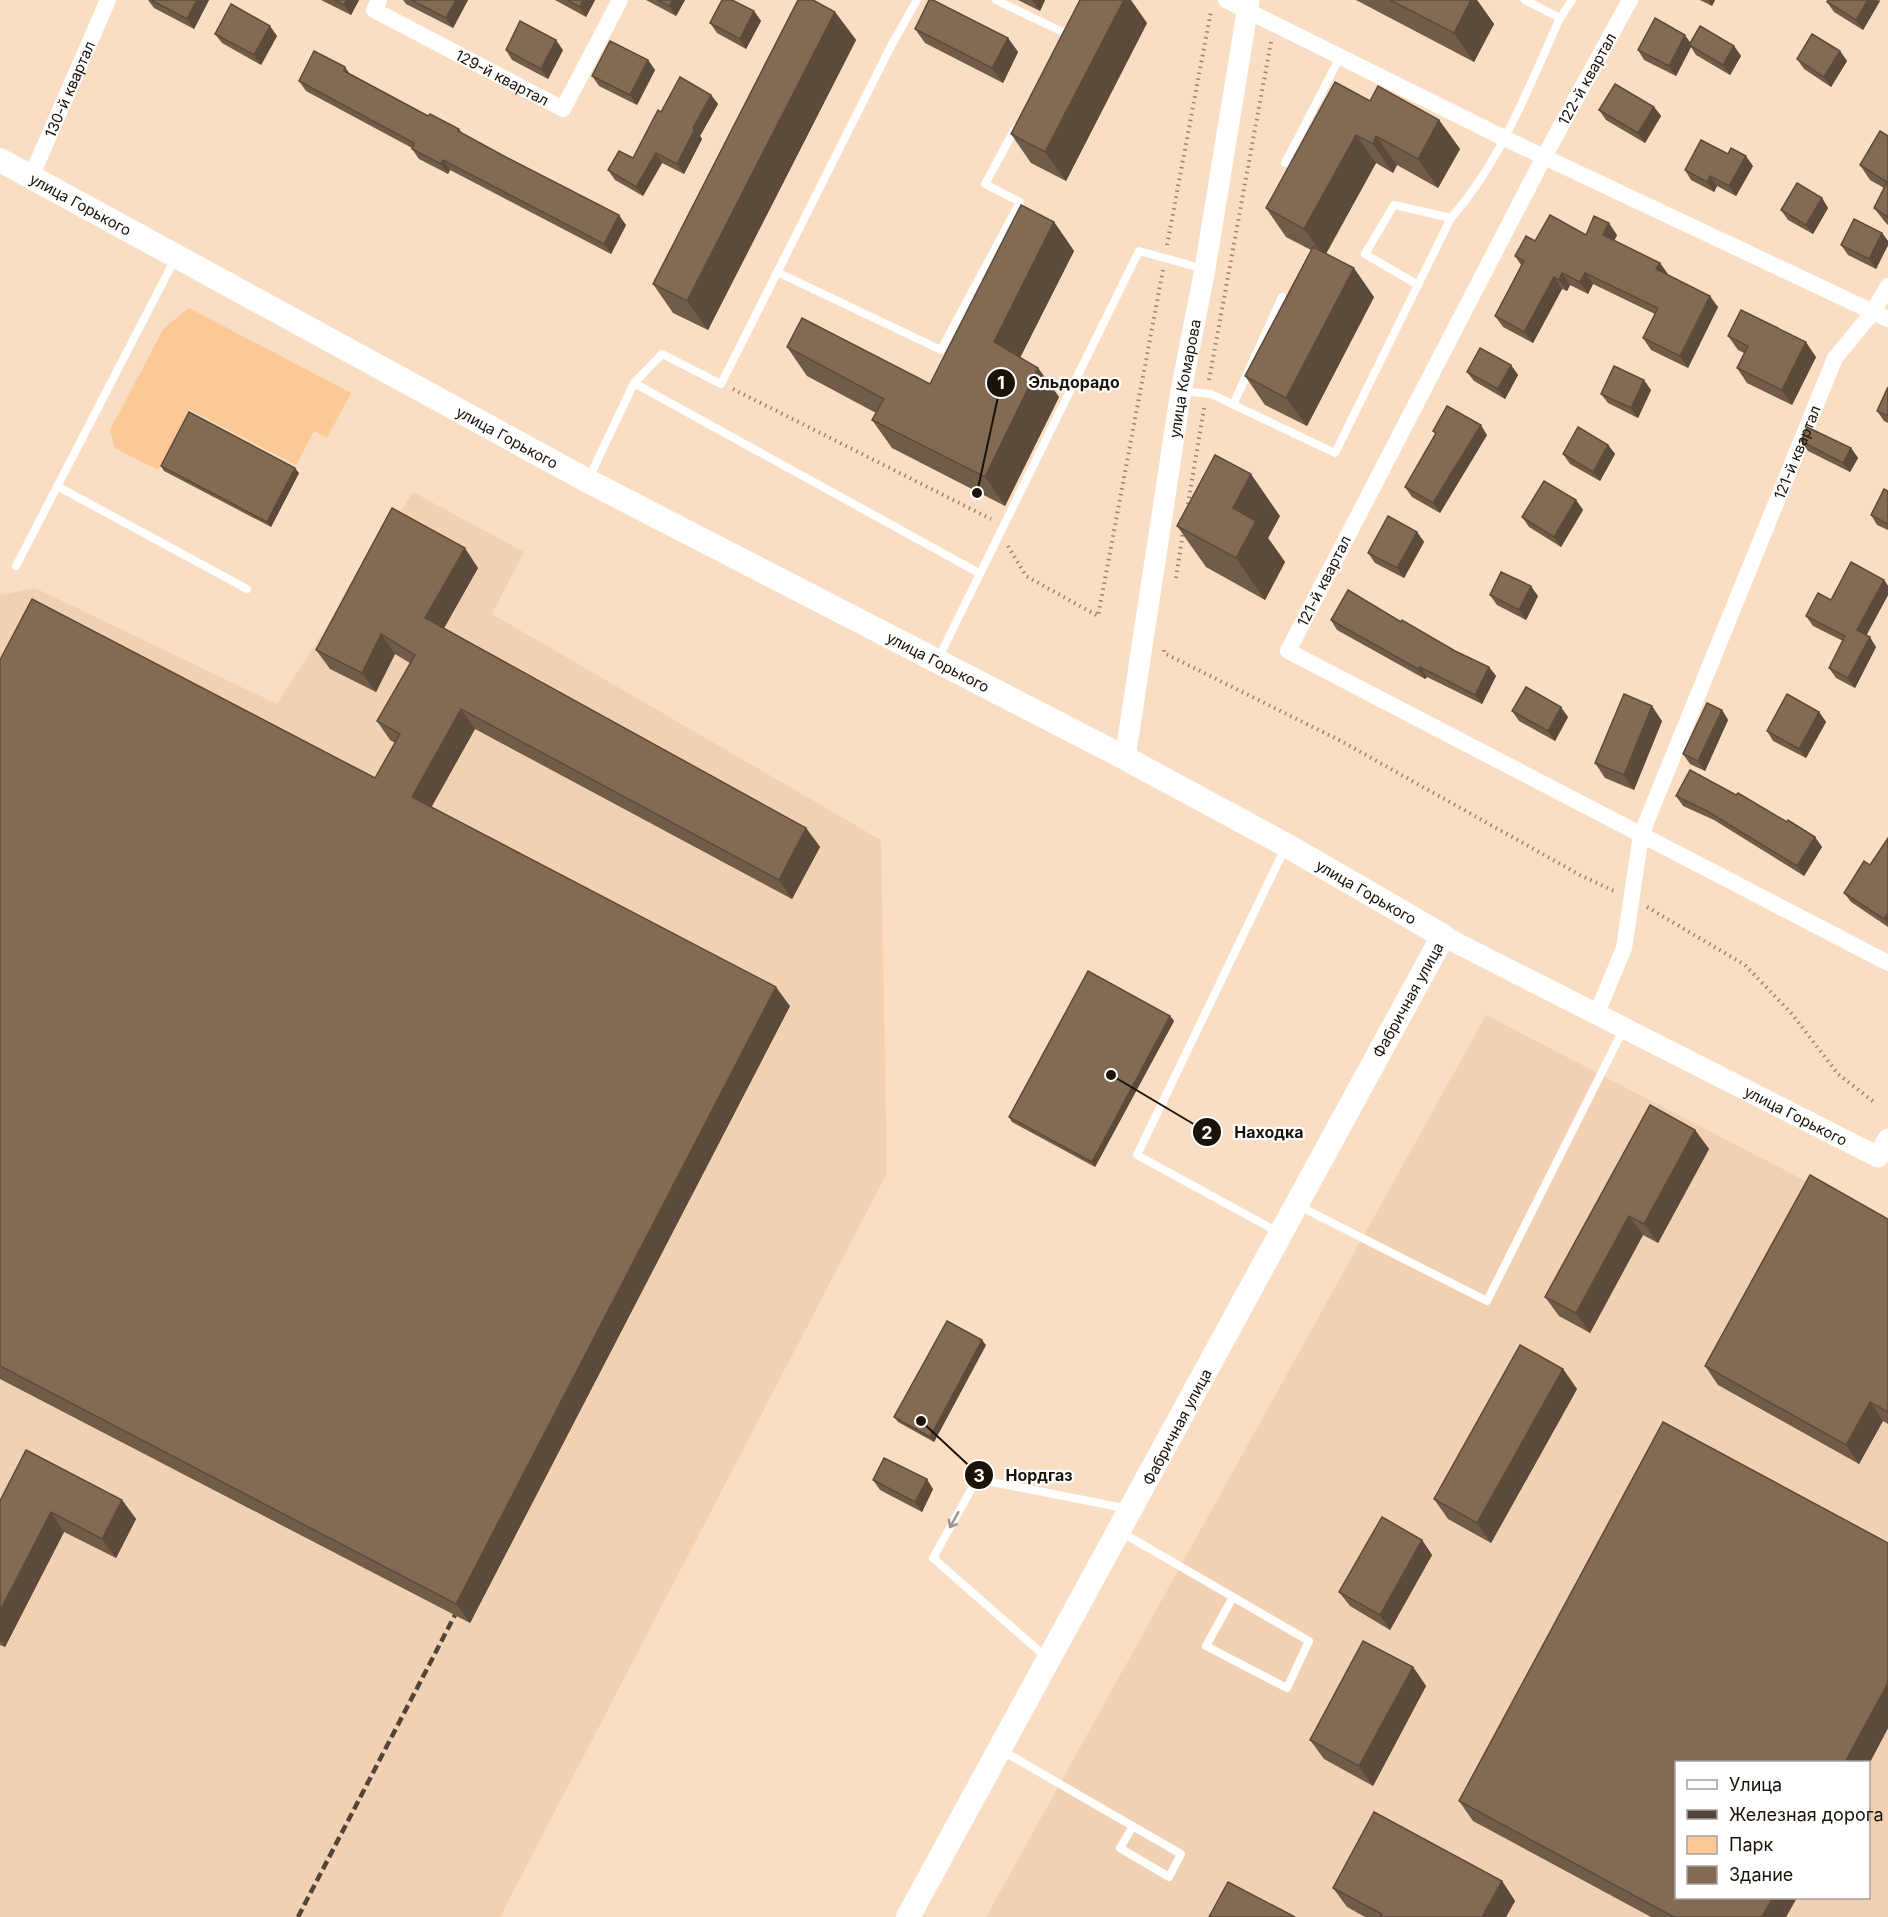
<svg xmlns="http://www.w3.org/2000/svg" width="1888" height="1917" viewBox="0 0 1888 1917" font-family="Inter,sans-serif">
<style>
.built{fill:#f2d1b2;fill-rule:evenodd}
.green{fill:#fcc895}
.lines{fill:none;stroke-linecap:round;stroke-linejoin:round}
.path{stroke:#988572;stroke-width:4;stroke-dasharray:1.5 4.5;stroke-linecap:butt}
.service{stroke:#fff;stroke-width:8}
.minor{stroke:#fff;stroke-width:16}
.tertiary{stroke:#fff;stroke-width:21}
.secondary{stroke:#fff;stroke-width:24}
.rail{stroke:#524436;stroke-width:4.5;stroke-dasharray:9 4.5;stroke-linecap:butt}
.wall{fill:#715c47}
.shaded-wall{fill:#5c4b3a}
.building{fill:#836b53;stroke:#5c4b3a;stroke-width:1.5}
.oneway{stroke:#989490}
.labels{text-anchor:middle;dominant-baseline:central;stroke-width:4.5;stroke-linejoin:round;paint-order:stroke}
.street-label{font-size:15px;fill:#1b1208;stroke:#fff}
.leader{fill:none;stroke:#1b1208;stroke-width:2}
.callout-dot{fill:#1b1208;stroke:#fff;stroke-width:2}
.mark-label{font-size:18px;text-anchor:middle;font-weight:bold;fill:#fff}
.callout-label{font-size:16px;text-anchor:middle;font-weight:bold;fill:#1b1208;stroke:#fff;stroke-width:4.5;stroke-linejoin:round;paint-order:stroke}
</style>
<rect width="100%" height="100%" fill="#f9dec3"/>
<g class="built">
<path d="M413,492L524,552L492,614L881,840L887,1173L500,1917H0V595L35,588L277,704Z"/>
<path d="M1486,1015L1888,1224V1917H986ZM1676,1762H1868V1898H1676Z"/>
</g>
<path class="green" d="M189,308L351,393L327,438L314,431L296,465L190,410L158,470L115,448L110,430L164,328Z"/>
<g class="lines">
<g class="path">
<path d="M1167,245L1211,11"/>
<path d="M1209,380L1271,42"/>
<path d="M733,389L991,519"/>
<path d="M1187,510L1204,408"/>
<path d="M1008,546L1026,576L1098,616L1163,270"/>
<path d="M1176,578L1183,532"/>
<path d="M1164,650V653L1341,741L1580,875L1616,892"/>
<path d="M1647,907L1745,965L1792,1014L1838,1074L1874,1102"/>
</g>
<g class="service">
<path d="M996,0L1067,34L1069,29"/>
<path d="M1560,18L1572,0"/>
<path d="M1285,163L1340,57"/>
<path d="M777,272L941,350L1020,202L985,184L1016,127"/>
<path d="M1418,285L1365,254L1394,205L1451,218"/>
<path d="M634,383L979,573"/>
<path d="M1181,391L1211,394L1335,453L1451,218C1502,160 1528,88 1560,18L1525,0"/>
<path d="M1233,405L1282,297"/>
<path d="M588,480L634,383L662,354L721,384L891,46L917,0"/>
<path d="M57,486L247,589"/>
<path d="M16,566L175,259"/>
<path d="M938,659L1139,251L1204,269"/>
<path d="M1297,1205L1487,1301L1624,1028"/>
<path d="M1278,1232L1137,1155L1286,846"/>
<path d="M1121,1532L1309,1641L1287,1688L1206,1646L1233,1597"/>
<path d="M1048,1659L933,1558L977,1479L1129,1509"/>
<path d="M1001,1750L1181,1854L1169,1877L1120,1848L1133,1826"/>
</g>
<g class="minor">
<path id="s1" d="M379,0L374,10L563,109L620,0"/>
<path d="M1226,0L1506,139L1888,319"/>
<path d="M1630,0L1544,157L1288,651L1888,963"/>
<path id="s2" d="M31,177L108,0"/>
<path id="s3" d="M1597,1013L1624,948L1641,835L1835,358L1873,312L1888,286"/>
</g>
<g class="tertiary">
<path id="s4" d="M1125,758L1181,391L1205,269L1249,0"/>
<path id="s5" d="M1443,936L1878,1157L1888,1139"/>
</g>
<path class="secondary" id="s6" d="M0,160L588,481L1125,758L1286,845L1443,936L908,1917"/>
<path class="rail" d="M298,1917L455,1615"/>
</g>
<g class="wall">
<path d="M148,0H209L194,29L154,8Z"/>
<path d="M321,0H359L351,15Z"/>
<path d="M403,0H468L453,28L406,4Z"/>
<path d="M555,0H595L586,17Z"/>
<path d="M646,0H685L676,16Z"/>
<path d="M1018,0H1045L1040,11Z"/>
<path d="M1356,0H1477L1494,24L1474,62Z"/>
<path d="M1700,0H1715L1712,6Z"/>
<path d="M1828,0H1879L1880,1L1863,30L1834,12L1827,2Z"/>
<path d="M754,11L761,21L746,49L717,33L710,23Z"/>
<path d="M835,12L856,40L708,330L673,313L653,284Z"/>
<path d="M1147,23L1066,181L1031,163L1011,134Z"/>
<path d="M915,29L1008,38L1018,52L1003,83L925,43Z"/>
<path d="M215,34L277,36L261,65L222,43Z"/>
<path d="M1690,42L1734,46L1741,56L1730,75L1696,55L1691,47L1676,76L1644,60L1638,50Z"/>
<path d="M506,50H563L548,79L512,60Z"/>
<path d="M1840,51L1847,61L1831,87L1804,69L1797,59Z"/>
<path d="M648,60L655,70L637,105L599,86L592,76Z"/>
<path d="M351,74L428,116L459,129L462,133L626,225L611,254L450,170L448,174L419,159L412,149V148L306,91L299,81Z"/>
<path d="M711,95L718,104L700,136L702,139L684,174L662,163L643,196L615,180L608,170L633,158L661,112Z"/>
<path d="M1370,101L1439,120L1460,149L1438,188L1397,165L1393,173L1376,163L1326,254L1374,297L1307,426L1265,405L1245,376L1311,250L1286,237L1266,208Z"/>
<path d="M1654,107L1661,116L1645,143L1606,120L1599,110Z"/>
<path d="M1888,136V225L1885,222L1874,208L1884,188L1870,180L1860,165Z"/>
<path d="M1728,154L1753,166L1736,196L1717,186L1714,192L1691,180L1685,170Z"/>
<path d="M1822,198L1828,208L1813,234L1788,220L1781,210Z"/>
<path d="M1054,222L1074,251L1020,357L1038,368L1059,397L1005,506L892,448L872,420L876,413L807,376L787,347L930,384Z"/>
<path d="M1882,233L1888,241V245L1876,269L1848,255L1841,245Z"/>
<path d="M1586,235H1617L1614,241L1660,263L1667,275L1718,307L1688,368L1651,350L1643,338L1655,314L1593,284L1588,294L1570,285L1567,291L1562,289L1533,343L1503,327L1495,316L1521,265L1515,256L1535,241Z"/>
<path d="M1728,336L1816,357L1792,405L1747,383L1737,368L1744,353L1738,350Z"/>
<path d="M1511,365L1518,375L1505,399L1474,381L1467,372Z"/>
<path d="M1888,387V423L1884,421L1877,411Z"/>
<path d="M1651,390L1638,418L1608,403L1601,394Z"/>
<path d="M1433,431L1487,435L1440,513L1412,497L1405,487L1435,434Z"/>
<path d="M1801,441L1851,448L1858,458L1850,472L1808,451Z"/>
<path d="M1608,445L1615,454L1600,481L1570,464L1563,454Z"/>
<path d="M161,466L299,473L271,527L164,471Z"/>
<path d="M1888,491V530L1877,525L1871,515Z"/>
<path d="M1576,500L1583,510L1561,547L1529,527L1522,517Z"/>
<path d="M1280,516L1268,538L1285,562L1265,600L1206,567L1177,526Z"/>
<path d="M1417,532L1424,542L1404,578L1375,563L1368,553Z"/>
<path d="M478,568L444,628L806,828L820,847L792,899L475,729L431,807L790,1006L470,1623L0,1379V660L375,778L395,743L390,740L377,721L410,663L395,654L376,692L330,669L316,650Z"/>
<path d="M1884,580L1888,586V595L1866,635L1876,647L1855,688L1836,678L1829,668L1843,641L1813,626L1806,616L1831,600Z"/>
<path d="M1490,595L1538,596L1526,620L1497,605Z"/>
<path d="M1331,620L1401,622L1455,651L1489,667L1496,676L1482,704L1427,677L1425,679L1337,630Z"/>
<path d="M1722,710L1728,720L1705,771L1690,764L1683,754Z"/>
<path d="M1512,711L1568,717L1555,741L1519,721Z"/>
<path d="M1819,712L1826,722L1806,758L1773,741L1767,731Z"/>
<path d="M1662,721L1634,790L1605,778L1595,763Z"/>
<path d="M1676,796L1787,822L1815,837L1822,847L1804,876L1714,820L1683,806Z"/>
<path d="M1888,838V927L1851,902L1844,893L1870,865Z"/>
<path d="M1170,1016L1174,1021L1095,1167L1012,1122L1009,1117Z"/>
<path d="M1695,1130L1709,1149L1658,1243L1643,1235L1590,1333L1559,1316L1545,1297Z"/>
<path d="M1888,1219V1424L1883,1421L1859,1464L1718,1385L1705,1366Z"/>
<path d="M986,1345L934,1442L898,1422L894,1417Z"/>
<path d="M1563,1369L1577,1389L1491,1543L1448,1519L1434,1499Z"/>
<path d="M873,1480L933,1489L922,1512L880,1490Z"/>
<path d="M122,1500L136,1519L116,1558L64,1532L5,1647L0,1645V1501Z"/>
<path d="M1422,1540L1432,1555L1390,1630L1350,1606L1339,1592Z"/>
<path d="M1888,1543V1728L1869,1764V1762L1786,1917H1651L1473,1821L1459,1801Z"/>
<path d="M1413,1667L1426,1686L1373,1786L1324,1759L1310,1740Z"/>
<path d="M1502,1881L1515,1901L1506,1917H1365L1347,1907L1333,1888Z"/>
</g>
<g class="shaded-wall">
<path d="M197,0H209L194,29L187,19Z"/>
<path d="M347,0H359L351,15L344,5Z"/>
<path d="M456,0H468L453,28L446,18Z"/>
<path d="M583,0H595L586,17L580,7Z"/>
<path d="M673,0H685L676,16L669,6Z"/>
<path d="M1032,0H1045L1040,11Z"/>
<path d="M1124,0H1131L1147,23L1066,181L1045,152Z"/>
<path d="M1471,0H1477L1494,24L1474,62L1454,33Z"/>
<path d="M1708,0H1715L1712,6Z"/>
<path d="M1868,0L1880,1L1863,30L1856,20Z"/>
<path d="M754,11L761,21L746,49L740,39Z"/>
<path d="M835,12L856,40L708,330L687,301Z"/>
<path d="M270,26L277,36L261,65L254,55Z"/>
<path d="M1685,35L1692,45H1689L1691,47L1676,76L1669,66Z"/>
<path d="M1008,38L1018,52L1003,83L992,68Z"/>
<path d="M556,40L563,50L548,79L541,69Z"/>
<path d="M1734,46L1741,56L1730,75L1723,65Z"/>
<path d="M1840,51L1847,61L1831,87L1824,77Z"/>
<path d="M648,60L655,70L637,105L630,95Z"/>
<path d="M345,67L352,77L344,71Z"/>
<path d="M711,95L718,104L700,136L702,139L684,174L677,164L693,128Z"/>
<path d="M1654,107L1661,116L1645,143L1638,133Z"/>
<path d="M1439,120L1460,149L1438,188L1418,159Z"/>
<path d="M1356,135L1376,163L1324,257L1304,229Z"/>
<path d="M1376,136L1397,165L1393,173L1373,144Z"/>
<path d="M656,153L662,163L643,196L636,187Z"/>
<path d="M1746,156L1753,166L1736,196L1729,186Z"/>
<path d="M443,160L450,170L448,174L441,164Z"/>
<path d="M1710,176L1717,186L1714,192L1707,182Z"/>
<path d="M1822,198L1828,208L1813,234L1806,225Z"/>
<path d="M619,215L626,225L611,254L604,244Z"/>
<path d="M1054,222L1074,251L1014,370L994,342Z"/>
<path d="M1609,223L1617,235L1611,247L1603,235Z"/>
<path d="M1882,233L1888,241V245L1876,269L1869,259Z"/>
<path d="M1660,263L1668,274L1664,281L1656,269Z"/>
<path d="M1354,268L1374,297L1307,426L1286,398Z"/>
<path d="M1562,273L1570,285L1567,291L1559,280Z"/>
<path d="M1585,273L1593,284L1588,294L1580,282Z"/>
<path d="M1554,277L1562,289L1533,343L1524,332Z"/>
<path d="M1710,296L1718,307L1688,368L1680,356Z"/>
<path d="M1806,342L1816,357L1792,405L1782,390Z"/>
<path d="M1511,365L1518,375L1505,399L1498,389Z"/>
<path d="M1038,368L1059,397L1005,506L985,477Z"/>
<path d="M1644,380L1651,390L1638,418L1631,408Z"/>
<path d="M1481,425L1487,435L1440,513L1433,503Z"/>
<path d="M1608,445L1615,454L1600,481L1593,472Z"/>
<path d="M1851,448L1858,458L1850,472L1843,463Z"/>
<path d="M295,468L299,473L271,527L267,522Z"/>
<path d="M1251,474L1280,516L1268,538L1285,562L1265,600L1236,558L1233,508Z"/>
<path d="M1576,500L1583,510L1561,547L1554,537Z"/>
<path d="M1417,532L1424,542L1404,578L1397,568Z"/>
<path d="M465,548L478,568L439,637L425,618Z"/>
<path d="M1884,580L1888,586V595L1864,640L1857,630Z"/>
<path d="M1531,586L1538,596L1526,620L1519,610Z"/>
<path d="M381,634L395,654L376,692L362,673Z"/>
<path d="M1870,637L1876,647L1855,688L1848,678Z"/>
<path d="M1420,667L1427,677L1425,679L1418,669Z"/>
<path d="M1489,667L1496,676L1482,704L1475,695Z"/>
<path d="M1652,706L1662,721L1634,790L1624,775Z"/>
<path d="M1561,707L1568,717L1555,741L1548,731Z"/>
<path d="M461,709L475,729L426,817L412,797Z"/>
<path d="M1722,710L1728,720L1705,771L1698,761Z"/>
<path d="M1819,712L1826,722L1806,758L1799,749Z"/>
<path d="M806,828L820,847L792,899L779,880Z"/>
<path d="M1815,837L1822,847L1804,876L1797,866Z"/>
<path d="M1888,913V924L1884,919Z"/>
<path d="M776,987L790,1006L470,1623L456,1604Z"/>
<path d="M1170,1016L1174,1021L1095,1167L1092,1162Z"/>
<path d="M1695,1130L1709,1149L1658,1243L1644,1224Z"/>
<path d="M1629,1216L1643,1235L1590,1333L1576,1313Z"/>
<path d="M982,1340L986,1345L934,1442L930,1437Z"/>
<path d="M1563,1369L1577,1389L1491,1543L1477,1523Z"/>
<path d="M1870,1402L1883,1421L1859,1464L1846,1445Z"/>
<path d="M927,1479L933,1489L922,1512L915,1502Z"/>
<path d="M122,1500L136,1519L116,1558L102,1539Z"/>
<path d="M51,1512L64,1532L5,1647L0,1640V1611Z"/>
<path d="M1422,1540L1432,1555L1390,1630L1380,1615Z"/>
<path d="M1413,1667L1426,1686L1373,1786L1359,1766Z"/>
<path d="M1888,1683V1728L1869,1764V1762H1845Z"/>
<path d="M1502,1881L1515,1901L1506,1917H1482Z"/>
<path d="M1773,1898H1797L1786,1917H1762Z"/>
</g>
<g class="building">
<path d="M151,0H197L187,19Z"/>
<path d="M334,0H347L344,5Z"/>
<path d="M411,0H456L446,18Z"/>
<path d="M567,0H583L580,7Z"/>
<path d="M658,0H673L669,6Z"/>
<path d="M722,0H732L754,11L740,39L710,23Z"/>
<path d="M798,0H813L835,12L687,301L653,284Z"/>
<path d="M929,0H933L1008,38L992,68L915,29Z"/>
<path d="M1080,0H1124L1045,152L1011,134Z"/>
<path d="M1390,0H1471L1454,33Z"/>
<path d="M1828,0H1868L1856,20L1827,2Z"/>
<path d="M231,4L270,26L254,55L215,34Z"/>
<path d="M1655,18L1685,35L1669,66L1638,50Z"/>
<path d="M520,21L556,40L541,69L506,50Z"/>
<path d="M1700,26L1734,46L1723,65L1689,45Z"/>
<path d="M1812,34L1840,51L1824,77L1797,59Z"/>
<path d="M610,41L648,60L630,95L592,76Z"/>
<path d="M314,51L345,67L344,71L428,116L430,114L459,129L458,131L502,155L619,215L604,244L443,160L441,164L412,149L414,143L299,81Z"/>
<path d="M680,77L711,95L693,128L695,129L677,164L656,153L636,187L608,170L619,151L633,158L658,110L661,112Z"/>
<path d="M1335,82L1370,101L1378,86L1439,120L1418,159L1376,136L1373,144L1356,135L1304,229L1266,208Z"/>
<path d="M1615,84L1654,107L1638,133L1599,110Z"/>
<path d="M1880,131L1888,136V217L1874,208L1887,182L1860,165Z"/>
<path d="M1701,140L1728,154L1731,148L1746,156L1729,186L1710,176L1707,182L1685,170Z"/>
<path d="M1797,183L1822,198L1806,225L1781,210Z"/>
<path d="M1021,205L1054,222L994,342L1038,368L985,477L872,420L884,399L787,347L802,318L930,384Z"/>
<path d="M1550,215L1586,235L1594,216L1609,223L1603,235L1660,263L1656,269L1710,296L1680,356L1643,338L1658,308L1585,273L1580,282L1562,273L1559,280L1554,277L1524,332L1495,316L1524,261L1515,256L1526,236L1535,241Z"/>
<path d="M1854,219L1882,233L1869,259L1841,245Z"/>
<path d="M1313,247L1354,268L1286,398L1245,376Z"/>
<path d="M1741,310L1806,342L1782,390L1737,368L1748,346L1728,336Z"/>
<path d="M1480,348L1511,365L1498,389L1467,372Z"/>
<path d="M1614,366L1644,380L1631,408L1601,394Z"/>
<path d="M1888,387V416L1877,411Z"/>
<path d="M1447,406L1481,425L1433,503L1405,487L1436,433L1433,431Z"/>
<path d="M189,412L295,468L267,522L161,466Z"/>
<path d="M1578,427L1608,445L1593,472L1563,454Z"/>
<path d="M1807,427L1851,448L1843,463L1801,441Z"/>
<path d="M1215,455L1251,474L1233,508L1256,521L1236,558L1177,526Z"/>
<path d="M1544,481L1576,500L1554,537L1522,517Z"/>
<path d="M1884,489L1888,491V524L1871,515Z"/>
<path d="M392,508L465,548L425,618L806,828L779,880L461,709L412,797L776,987L456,1604L0,1366V660L32,599L375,778L400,734L377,721L415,655L381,634L362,673L316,650Z"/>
<path d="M1388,516L1417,532L1397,568L1368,553Z"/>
<path d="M1851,562L1884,580L1857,630L1870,637L1848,678L1829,668L1845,636L1806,616L1818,593L1831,600Z"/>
<path d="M1501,572L1531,586L1519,610L1490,595Z"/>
<path d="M1348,590L1401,622L1402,620L1455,651L1489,667L1475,695L1420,667L1418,669L1331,620Z"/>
<path d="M1526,687L1561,707L1548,731L1512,711Z"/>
<path d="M1624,694L1652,706L1624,775L1595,763Z"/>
<path d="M1787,694L1819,712L1799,749L1767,731Z"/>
<path d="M1707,703L1722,710L1698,761L1683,754Z"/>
<path d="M1690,770L1736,795L1738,793L1787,822L1788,820L1815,837L1797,866L1707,811L1676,796Z"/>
<path d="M1888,838V913L1884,919L1844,893L1864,861L1870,865Z"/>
<path d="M1088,971L1170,1016L1092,1162L1009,1117Z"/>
<path d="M1650,1105L1695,1130L1644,1224L1629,1216L1576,1313L1545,1297Z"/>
<path d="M1810,1175L1888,1219V1412L1870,1402L1846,1445L1705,1366Z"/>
<path d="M947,1321L982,1340L930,1437L894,1417Z"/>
<path d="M1520,1345L1563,1369L1477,1523L1434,1499Z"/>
<path d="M1663,1422L1888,1543V1683L1845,1762H1677V1898H1773L1762,1917H1674L1459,1801Z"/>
<path d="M26,1450L122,1500L102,1539L51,1512L0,1611V1501Z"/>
<path d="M884,1458L927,1479L915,1502L873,1480Z"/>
<path d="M1382,1517L1422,1540L1380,1615L1339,1592Z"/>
<path d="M1363,1641L1413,1667L1359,1766L1310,1740Z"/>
<path d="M1374,1812L1502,1881L1482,1917H1380L1382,1914L1333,1888Z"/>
<path d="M1228,1882L1295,1917H1209Z"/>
</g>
<defs><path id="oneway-shaft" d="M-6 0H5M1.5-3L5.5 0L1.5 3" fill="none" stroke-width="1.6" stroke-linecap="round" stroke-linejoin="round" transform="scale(1.5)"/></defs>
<use class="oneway" href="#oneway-shaft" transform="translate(954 1520) rotate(119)"/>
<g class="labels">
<g class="street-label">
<text stroke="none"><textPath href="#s1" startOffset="156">129-й квартал</textPath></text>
<text transform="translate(1587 79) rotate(-61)">122-й квартал</text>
<text stroke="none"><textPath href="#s2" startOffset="96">130-й квартал</textPath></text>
<text stroke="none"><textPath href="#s6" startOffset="92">улица Горького</textPath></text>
<text stroke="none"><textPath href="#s4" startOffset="384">улица Комарова</textPath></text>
<text stroke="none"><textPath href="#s6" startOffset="578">улица Горького</textPath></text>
<text stroke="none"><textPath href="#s3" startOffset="598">121-й квартал</textPath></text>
<text transform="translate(1324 581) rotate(-63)">121-й квартал</text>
<text stroke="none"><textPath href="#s6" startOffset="1064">улица Горького</textPath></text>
<text stroke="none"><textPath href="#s6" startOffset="1550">улица Горького</textPath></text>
<text transform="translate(1408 1000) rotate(-61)">Фабричная улица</text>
<text stroke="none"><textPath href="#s5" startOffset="396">улица Горького</textPath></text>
<text transform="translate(1177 1427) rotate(-62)">Фабричная улица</text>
</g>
</g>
<path class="leader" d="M977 493L1001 383M1111 1075L1207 1132M921 1421L979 1475"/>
<g class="callout-dot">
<circle cx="977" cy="493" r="6"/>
<circle cx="1111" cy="1075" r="6"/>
<circle cx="921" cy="1421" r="6"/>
<circle cx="1001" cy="383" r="15"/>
<circle cx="1207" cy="1132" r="15"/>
<circle cx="979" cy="1475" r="15"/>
</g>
<g class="mark-label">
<text x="1001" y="389">1</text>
<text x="1207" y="1139">2</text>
<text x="979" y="1482">3</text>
</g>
<g class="callout-label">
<text x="1074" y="388">Эльдорадо</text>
<text x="1269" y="1138">Находка</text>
<text x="1039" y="1481">Нордгаз</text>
</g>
<rect x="1675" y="1761" width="195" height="138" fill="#ffffff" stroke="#a4a09c" stroke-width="1.5"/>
<rect x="1687" y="1780" width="30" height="9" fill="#ffffff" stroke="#a4a09c" stroke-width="1.5"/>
<text x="1729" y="1791" font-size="18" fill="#1b1208">Улица</text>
<rect x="1687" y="1810" width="30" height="9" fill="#524436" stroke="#a4a09c" stroke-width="1.5"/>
<text x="1729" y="1821" font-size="18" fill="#1b1208">Железная дорога</text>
<rect x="1687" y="1836" width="30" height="18" fill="#fcc895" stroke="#a4a09c" stroke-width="1.5"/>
<text x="1729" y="1851" font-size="18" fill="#1b1208">Парк</text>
<rect x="1687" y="1866" width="30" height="18" fill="#836b53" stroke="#a4a09c" stroke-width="1.5"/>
<text x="1729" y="1881" font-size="18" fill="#1b1208">Здание</text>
</svg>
